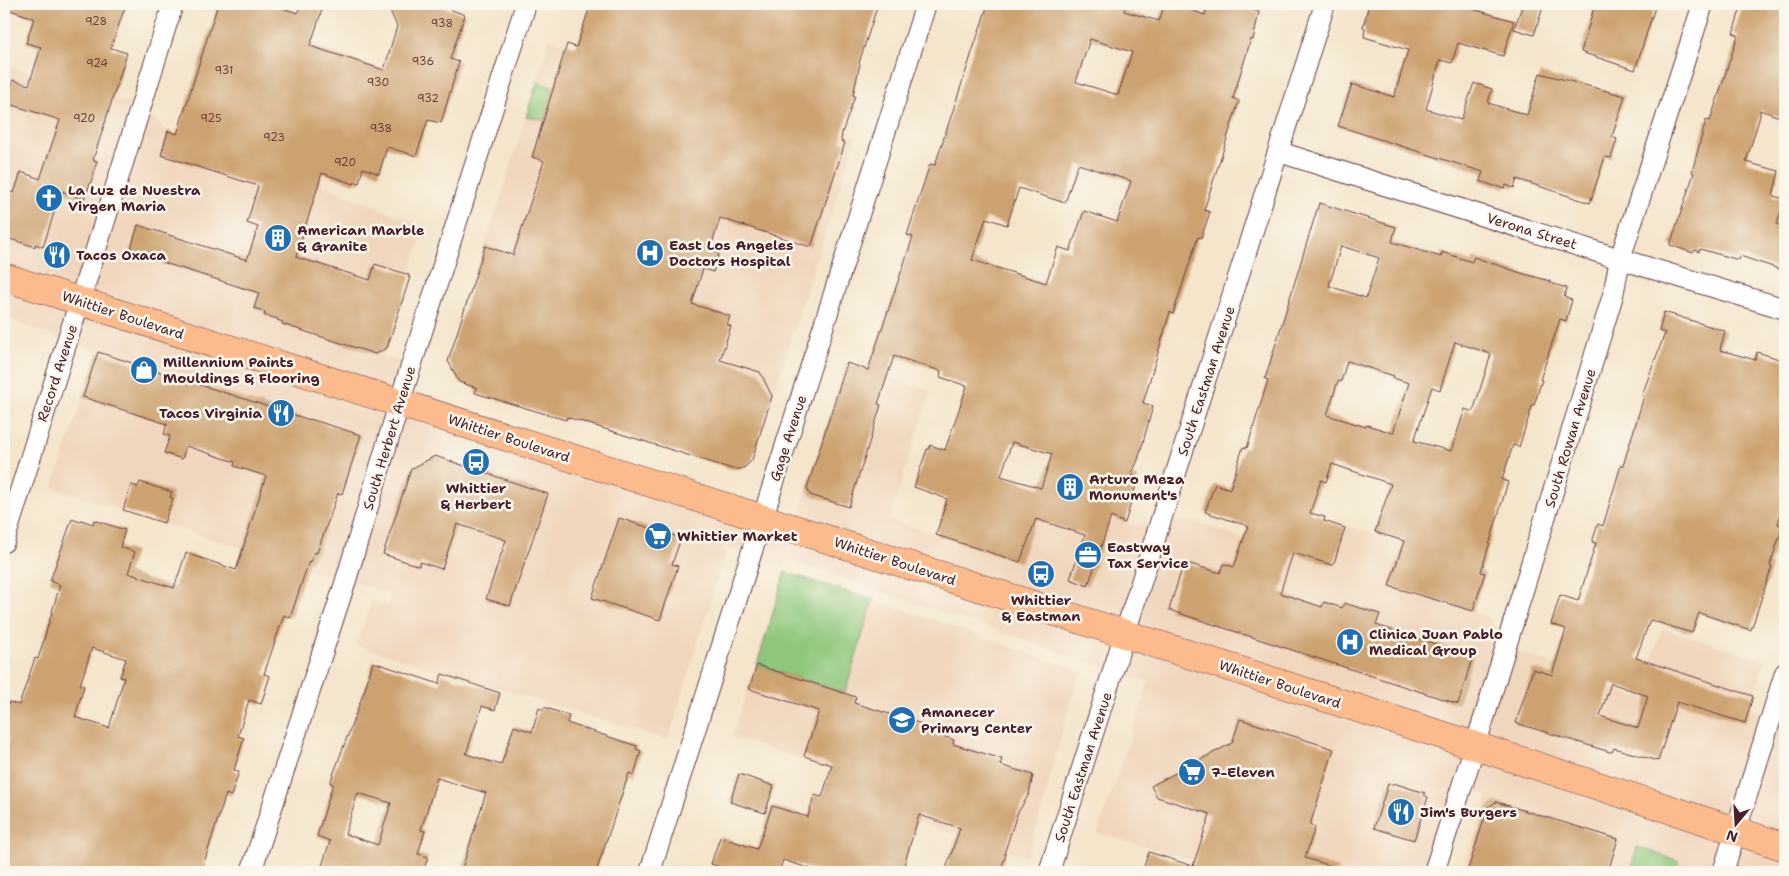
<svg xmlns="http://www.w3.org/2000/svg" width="1789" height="876" viewBox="0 0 1789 876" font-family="'Shantell Sans',sans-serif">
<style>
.built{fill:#f0d6bc}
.green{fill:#8ec77b;stroke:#6c7353}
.building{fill:#cda271;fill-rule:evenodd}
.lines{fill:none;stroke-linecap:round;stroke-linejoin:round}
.street-casing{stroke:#643d43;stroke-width:22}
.primary-casing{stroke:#643d43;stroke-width:29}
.street{stroke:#fff;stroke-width:20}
.primary{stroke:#fbbb8c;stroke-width:28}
.labels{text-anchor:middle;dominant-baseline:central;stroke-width:5;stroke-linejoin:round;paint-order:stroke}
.number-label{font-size:11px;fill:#6b403c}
.poi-label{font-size:14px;font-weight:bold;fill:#4a1f2b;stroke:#fbf7ec;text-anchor:start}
.street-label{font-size:14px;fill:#4a1f2b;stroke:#fbf7ec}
</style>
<rect width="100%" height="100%" fill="#fbf7ec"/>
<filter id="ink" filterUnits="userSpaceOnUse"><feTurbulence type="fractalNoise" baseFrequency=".02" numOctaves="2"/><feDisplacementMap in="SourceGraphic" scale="10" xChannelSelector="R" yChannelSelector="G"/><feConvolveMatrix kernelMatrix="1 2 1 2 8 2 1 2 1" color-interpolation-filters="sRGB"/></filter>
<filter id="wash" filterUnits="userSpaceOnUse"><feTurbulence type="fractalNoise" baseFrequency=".0096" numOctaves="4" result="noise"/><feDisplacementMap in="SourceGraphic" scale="20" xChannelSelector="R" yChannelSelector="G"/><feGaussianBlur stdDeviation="1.12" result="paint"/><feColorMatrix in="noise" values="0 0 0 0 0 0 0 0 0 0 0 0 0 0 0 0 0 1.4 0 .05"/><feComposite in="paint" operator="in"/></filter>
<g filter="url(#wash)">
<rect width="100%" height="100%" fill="#f4e5cb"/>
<g class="built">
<path d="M550,38L856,137L752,460L745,467L732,469L567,417L566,420L558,418L559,414L553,412L551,416L475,393L476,388L459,382L448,361L513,159Z"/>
<path d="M4,64L141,107L168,131L276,166L425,227L381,351L387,357L411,365L399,403L795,529L847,363L931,391L889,520L936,534L945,504L1026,534L1055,468L1092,513L1132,526L1192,520L1243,539L1239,553L1306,515L1404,542L1390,586L1489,617L1506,647L1639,698L1662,628L1765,660L1749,709L1785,722V872H1723L1703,865L1700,872H1462L1488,795L1462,787L1434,872H1244V869L1197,854L1193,860L1098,833L1149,682L787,560L785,567L722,546L725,554L668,740L356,645L372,601L387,607L391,594L170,526L53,488L98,352L4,318Z"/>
<path d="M785,572L929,618L1076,670L1078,677L1051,772L1045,802L1027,857L883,811L890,788L732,737Z"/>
</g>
<g class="green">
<path d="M537,82L554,88L549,103H546V105L548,106L544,120L526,117Z"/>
<path d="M785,572L873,600L845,693L757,665Z"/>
<path d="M1637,847L1679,861L1676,872H1656L1632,865Z"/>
</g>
<g id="blocks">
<g class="building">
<path d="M4,4H126L111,48L127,53L93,160L97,161L91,182L84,199L61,191L43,247L35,244V247L4,237V190L14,193L21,172L40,179L60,120L6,103L13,80L29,85L41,47L26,43L34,18L4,8Z"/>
<path d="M218,4H269L298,13L300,4H324L310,46L384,70L397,26L387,4H436L465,15L450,59L459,62L441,123L428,120L416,156L387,147L379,174L363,168L359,183L355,182L354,184L322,173L296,257L370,280L375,264L409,275L408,277H410L387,348L375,354L291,327L282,324L283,322L277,320L278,319L264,315L265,312L254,308L259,293L130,252L138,225L247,260L258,227L247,223L258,186L161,155L168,131L177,134Z"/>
<path d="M591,4H878L859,63L860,64L853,95L855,96L842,133L841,141L845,143L811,247L720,218L710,250L719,253L713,272L703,269L692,304L730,316L727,325L731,326L720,360L760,372L772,396L752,460L745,467L740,469H732L567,417L566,420L475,393L477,388L459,382L448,361L485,246L513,255L544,161L532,157L567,44L576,47Z"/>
<path d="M988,4H1126L1124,11L1159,21L1165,4H1172L1205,15L1208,4H1231L1259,12L1253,40L1251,39L1233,98L1239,101L1204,210L1210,212L1201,238L1198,237L1173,314L1170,312L1143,403L1153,406L1138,460L1131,475L1138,477L1133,496L1125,523L1111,517L1088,586L1070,579L1085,535L1036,519L1020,562L936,535L947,499L914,487L927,449H929L930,445L945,450L967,386L940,377L941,371L894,356L878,404L881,405L849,507L810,495L807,488L847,363L868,370L913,237L907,235L930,164L935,165ZM1090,39L1132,52L1118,95L1076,82ZM1078,164L1131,181L1117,222L1084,211L1070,251L1058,247L1046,283L972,260L986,218L1007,225L1019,188L1065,203ZM1012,442L1052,454L1041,488L1001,476Z"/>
<path d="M1369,4H1470L1469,8L1514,21L1503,56L1458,43L1452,63L1440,60L1426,109L1461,120L1474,83L1492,89L1488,103L1527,115L1540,73L1625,96L1612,137L1617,139L1611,158L1605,157L1590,203L1517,179L1514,188L1506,185L1505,188L1494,186L1480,181L1483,172L1338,126L1352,84L1394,97L1408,50L1364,37L1365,28L1363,27Z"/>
<path d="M1523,4H1544L1534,35L1514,29Z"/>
<path d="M1595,4H1656L1635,70L1581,52Z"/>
<path d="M1742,4H1785V119L1760,110V116L1746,162L1779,171L1773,196L1785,199L1777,224L1785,227V271L1740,256L1739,260L1700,249L1699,252L1695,250L1693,253L1670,245L1694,173L1692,172L1706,120L1710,121L1738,35L1733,33Z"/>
<path d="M1319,203L1396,227L1392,242L1441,257L1442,252L1472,262L1474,257L1521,273L1550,281V283L1567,288L1564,297L1572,300L1566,321L1560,319L1540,380H1542L1534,405L1533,404L1519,447L1513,445L1502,480L1508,482L1481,572L1485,573L1473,611L1389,586L1404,541L1375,532L1391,484L1332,464L1326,482L1321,480L1310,513L1325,517L1324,521L1345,528L1335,560L1332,565L1293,553L1280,593L1322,607L1324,602L1342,608L1344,603L1380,614L1376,625L1473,656L1458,704L1169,610L1184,562L1220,573L1224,564L1234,567L1248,526L1205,512L1215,484L1230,489L1243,447L1247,448L1268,380L1265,379ZM1341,246L1379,258L1366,298L1329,286ZM1455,342L1491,354L1473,412L1465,409L1451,451L1414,441L1432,387L1440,390ZM1347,361L1394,376L1393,378L1409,383L1393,433L1367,425L1366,427L1327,415L1338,381L1341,382Z"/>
<path d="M1664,312L1725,331L1720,350L1755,360L1757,352L1785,361V497L1778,524L1783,526L1770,565L1772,566L1751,630L1699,613L1692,633L1650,620L1636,658L1753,696L1745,723L1677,702L1658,761L1614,748L1612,752H1610L1516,723L1533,669L1552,675L1566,629L1551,624L1560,595L1578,601L1596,543L1592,542L1598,524L1603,526L1621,465L1623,466L1644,396L1642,395L1665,333L1659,331ZM1611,683L1648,696L1638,728L1600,716Z"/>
<path d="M98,352L310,420V419L361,435L342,494L338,493L317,553L315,552L311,562L309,561L290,618L284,615L264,674L270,676L261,704L249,700L238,736L244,738L234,770L239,772L231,796L226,794L201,872H4V758L9,738L4,736V706L7,708L9,702L19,705L35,658L38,659L60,585L50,581L72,519L80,522L81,520L93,524L94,520L125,530L120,547L135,552L128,573L174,588L186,553L236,570L266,476L234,466L235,462L186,446L182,459L164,453L170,436L164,434L167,424L83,397ZM92,648L126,659L120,677L124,678L109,728L75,717L84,686L80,685Z"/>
<path d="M435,456L548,494L510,606L486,599L506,540L457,524L442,569L420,562L419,566L383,554L411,469Z"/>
<path d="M140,482L172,492L170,497L173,498L164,523L123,510L131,485L138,487Z"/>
<path d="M619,518L681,538L672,564L678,566L660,620L592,598Z"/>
<path d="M373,662L439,684L442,674L500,693L495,710L482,706L466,754L501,765L514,726L532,732L539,708L543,710L544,707L569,716L567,723L637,746L636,749L641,751L634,775L629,773L596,872H461L486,793L437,778L421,830L425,831L418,854L428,857L423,872H320L330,841L317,836L333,784L330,783L365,689ZM358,793L391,803L378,845L345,834Z"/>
<path d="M757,665L856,697L854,703L922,724L921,729L954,740L953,744L1002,759L1000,765L1033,775L1029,794L1017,814L1004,854H1006L1000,872H945L960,828L919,815L902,872H821L783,860L779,872H734L711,864L720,837L757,849L772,806L808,817L814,795L822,797L832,765L804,756L819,711L749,689Z"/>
<path d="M1240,719L1334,749L1310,825L1315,827L1305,858L1338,868L1337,872H1142L1149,852L1193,866L1210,814L1157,797L1151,786L1232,743Z"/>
<path d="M739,774L774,786L765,813L730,802Z"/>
<path d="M1393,783L1425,793L1424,795L1428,797L1414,840L1374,828L1388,784L1392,785Z"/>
<path d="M1496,802L1618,839L1608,872H1467L1488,807Z"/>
</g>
</g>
</g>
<g filter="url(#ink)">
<use href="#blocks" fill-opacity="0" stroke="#643d43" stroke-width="1"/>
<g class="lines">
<g class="street-casing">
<g id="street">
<path d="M1279,152L1620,259L1785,309"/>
<path d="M4,542L173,4"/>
<path d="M251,872L346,580L399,404L526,4"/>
<path d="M650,872L926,4"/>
<path d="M1049,872L1325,4"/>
<path d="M1434,872L1486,712L1613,295L1620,259L1703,4"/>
<path d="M1723,872L1785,673"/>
</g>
</g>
<g class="primary-casing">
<path id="primary" d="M4,277L1445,736L1785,847"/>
</g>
<use href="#street" class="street"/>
<use href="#primary" class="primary"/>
</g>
</g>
<defs>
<g id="church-disc" transform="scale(1.4375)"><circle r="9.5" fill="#1f6fb2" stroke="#fbf7ec"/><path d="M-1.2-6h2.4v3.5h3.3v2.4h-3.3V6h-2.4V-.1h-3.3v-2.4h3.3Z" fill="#fff"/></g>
<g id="building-disc" transform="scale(1.4375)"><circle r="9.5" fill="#1f6fb2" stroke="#fbf7ec"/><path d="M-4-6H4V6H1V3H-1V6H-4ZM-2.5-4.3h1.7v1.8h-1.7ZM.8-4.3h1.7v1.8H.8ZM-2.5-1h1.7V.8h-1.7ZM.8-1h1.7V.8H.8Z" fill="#fff"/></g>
<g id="hospital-disc" transform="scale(1.4375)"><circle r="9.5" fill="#1f6fb2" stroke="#fbf7ec"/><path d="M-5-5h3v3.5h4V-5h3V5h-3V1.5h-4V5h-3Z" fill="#fff"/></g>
<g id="restaurant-disc" transform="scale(1.4375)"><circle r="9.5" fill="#1f6fb2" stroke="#fbf7ec"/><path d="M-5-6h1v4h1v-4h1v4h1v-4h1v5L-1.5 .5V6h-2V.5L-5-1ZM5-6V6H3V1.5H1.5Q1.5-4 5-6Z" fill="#fff"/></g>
<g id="shop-disc" transform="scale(1.4375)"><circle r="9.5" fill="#1f6fb2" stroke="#fbf7ec"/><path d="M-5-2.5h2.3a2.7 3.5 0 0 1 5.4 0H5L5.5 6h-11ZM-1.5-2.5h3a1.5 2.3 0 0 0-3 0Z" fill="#fff"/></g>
<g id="bus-disc" transform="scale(1.4375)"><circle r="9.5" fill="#1f6fb2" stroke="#fbf7ec"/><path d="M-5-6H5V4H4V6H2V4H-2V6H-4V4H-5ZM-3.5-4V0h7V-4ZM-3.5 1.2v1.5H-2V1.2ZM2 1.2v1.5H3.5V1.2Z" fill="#fff"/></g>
<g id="supermarket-disc" transform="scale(1.4375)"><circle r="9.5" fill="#1f6fb2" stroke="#fbf7ec"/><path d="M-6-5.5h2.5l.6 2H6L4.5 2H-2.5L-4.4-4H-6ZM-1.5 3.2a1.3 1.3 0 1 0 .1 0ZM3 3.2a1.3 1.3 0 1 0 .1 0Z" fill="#fff"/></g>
<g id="office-disc" transform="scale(1.4375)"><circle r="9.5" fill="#1f6fb2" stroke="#fbf7ec"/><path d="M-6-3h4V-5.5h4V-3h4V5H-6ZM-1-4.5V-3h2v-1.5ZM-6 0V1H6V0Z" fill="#fff"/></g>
<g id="school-disc" transform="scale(1.4375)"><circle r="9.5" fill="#1f6fb2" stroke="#fbf7ec"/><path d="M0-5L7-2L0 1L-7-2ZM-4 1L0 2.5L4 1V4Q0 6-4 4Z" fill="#fff"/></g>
</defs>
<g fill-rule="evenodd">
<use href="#church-disc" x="49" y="198"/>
<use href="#building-disc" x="278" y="238"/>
<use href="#hospital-disc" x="650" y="253"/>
<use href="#restaurant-disc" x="57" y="255"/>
<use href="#shop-disc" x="144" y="370"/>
<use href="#restaurant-disc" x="281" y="413"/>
<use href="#bus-disc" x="476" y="462"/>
<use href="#building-disc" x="1070" y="487"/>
<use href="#supermarket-disc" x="658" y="536"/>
<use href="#office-disc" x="1088" y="555"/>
<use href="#bus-disc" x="1041" y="574"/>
<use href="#hospital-disc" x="1350" y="642"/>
<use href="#school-disc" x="902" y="720"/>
<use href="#supermarket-disc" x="1192" y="772"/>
<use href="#restaurant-disc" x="1401" y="812"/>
</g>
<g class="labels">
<g class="number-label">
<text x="96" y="21">928</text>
<text x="442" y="23">938</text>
<text x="423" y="61">936</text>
<text x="97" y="63">924</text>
<text x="224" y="70">931</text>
<text x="378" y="82">930</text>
<text x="428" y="98">932</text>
<text x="84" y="118">920</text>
<text x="211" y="118">925</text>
<text x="381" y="128">938</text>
<text x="274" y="137">923</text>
<text x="345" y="162">920</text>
</g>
<g class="poi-label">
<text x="68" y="190">La Luz de Nuestra<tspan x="68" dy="16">Virgen Maria</tspan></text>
<text x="297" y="230">American Marble<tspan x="297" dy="16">&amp; Granite</tspan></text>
<text x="669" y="245">East Los Angeles<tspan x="669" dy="16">Doctors Hospital</tspan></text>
<text x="76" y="255">Tacos Oxaca</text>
<text x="163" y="362">Millennium Paints<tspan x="163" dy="16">Mouldings &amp; Flooring</tspan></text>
<text x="262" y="413" text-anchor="end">Tacos Virginia</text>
<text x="1089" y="479">Arturo Meza<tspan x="1089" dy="16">Monument's</tspan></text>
<text x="476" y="488" text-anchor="middle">Whittier<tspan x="476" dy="16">&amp; Herbert</tspan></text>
<text x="677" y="536">Whittier Market</text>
<text x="1107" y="547">Eastway<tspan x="1107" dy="16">Tax Service</tspan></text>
<text x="1041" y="600" text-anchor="middle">Whittier<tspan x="1041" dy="16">&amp; Eastman</tspan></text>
<text x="1369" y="634">Clinica Juan Pablo<tspan x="1369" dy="16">Medical Group</tspan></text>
<text x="921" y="712">Amanecer<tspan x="921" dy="16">Primary Center</tspan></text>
<text x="1211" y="772">7-Eleven</text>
<text x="1420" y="812">Jim's Burgers</text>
</g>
<g class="street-label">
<text transform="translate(1532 231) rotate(17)">Verona Street</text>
<text transform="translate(123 315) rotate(18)">Whittier Boulevard</text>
<text transform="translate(57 373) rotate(-72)">Record Avenue</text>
<text transform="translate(1206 381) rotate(-72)">South Eastman Avenue</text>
<text transform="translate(389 438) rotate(-73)">South Herbert Avenue</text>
<text transform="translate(509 438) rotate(18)">Whittier Boulevard</text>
<text transform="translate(788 438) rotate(-72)">Gage Avenue</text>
<text transform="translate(1570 438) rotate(-73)">South Rowan Avenue</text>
<text transform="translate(895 561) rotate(18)">Whittier Boulevard</text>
<text transform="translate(1280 684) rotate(18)">Whittier Boulevard</text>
<text transform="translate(1083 767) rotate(-72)">South Eastman Avenue</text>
</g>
</g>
<rect width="1789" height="876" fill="none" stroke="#fbf7ec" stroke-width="20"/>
<g transform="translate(1736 824) rotate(198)" stroke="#fbf7ec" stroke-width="4" paint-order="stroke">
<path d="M0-4L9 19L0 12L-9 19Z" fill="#4a1f2b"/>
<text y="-8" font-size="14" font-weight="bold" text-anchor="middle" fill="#4a1f2b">N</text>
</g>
</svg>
